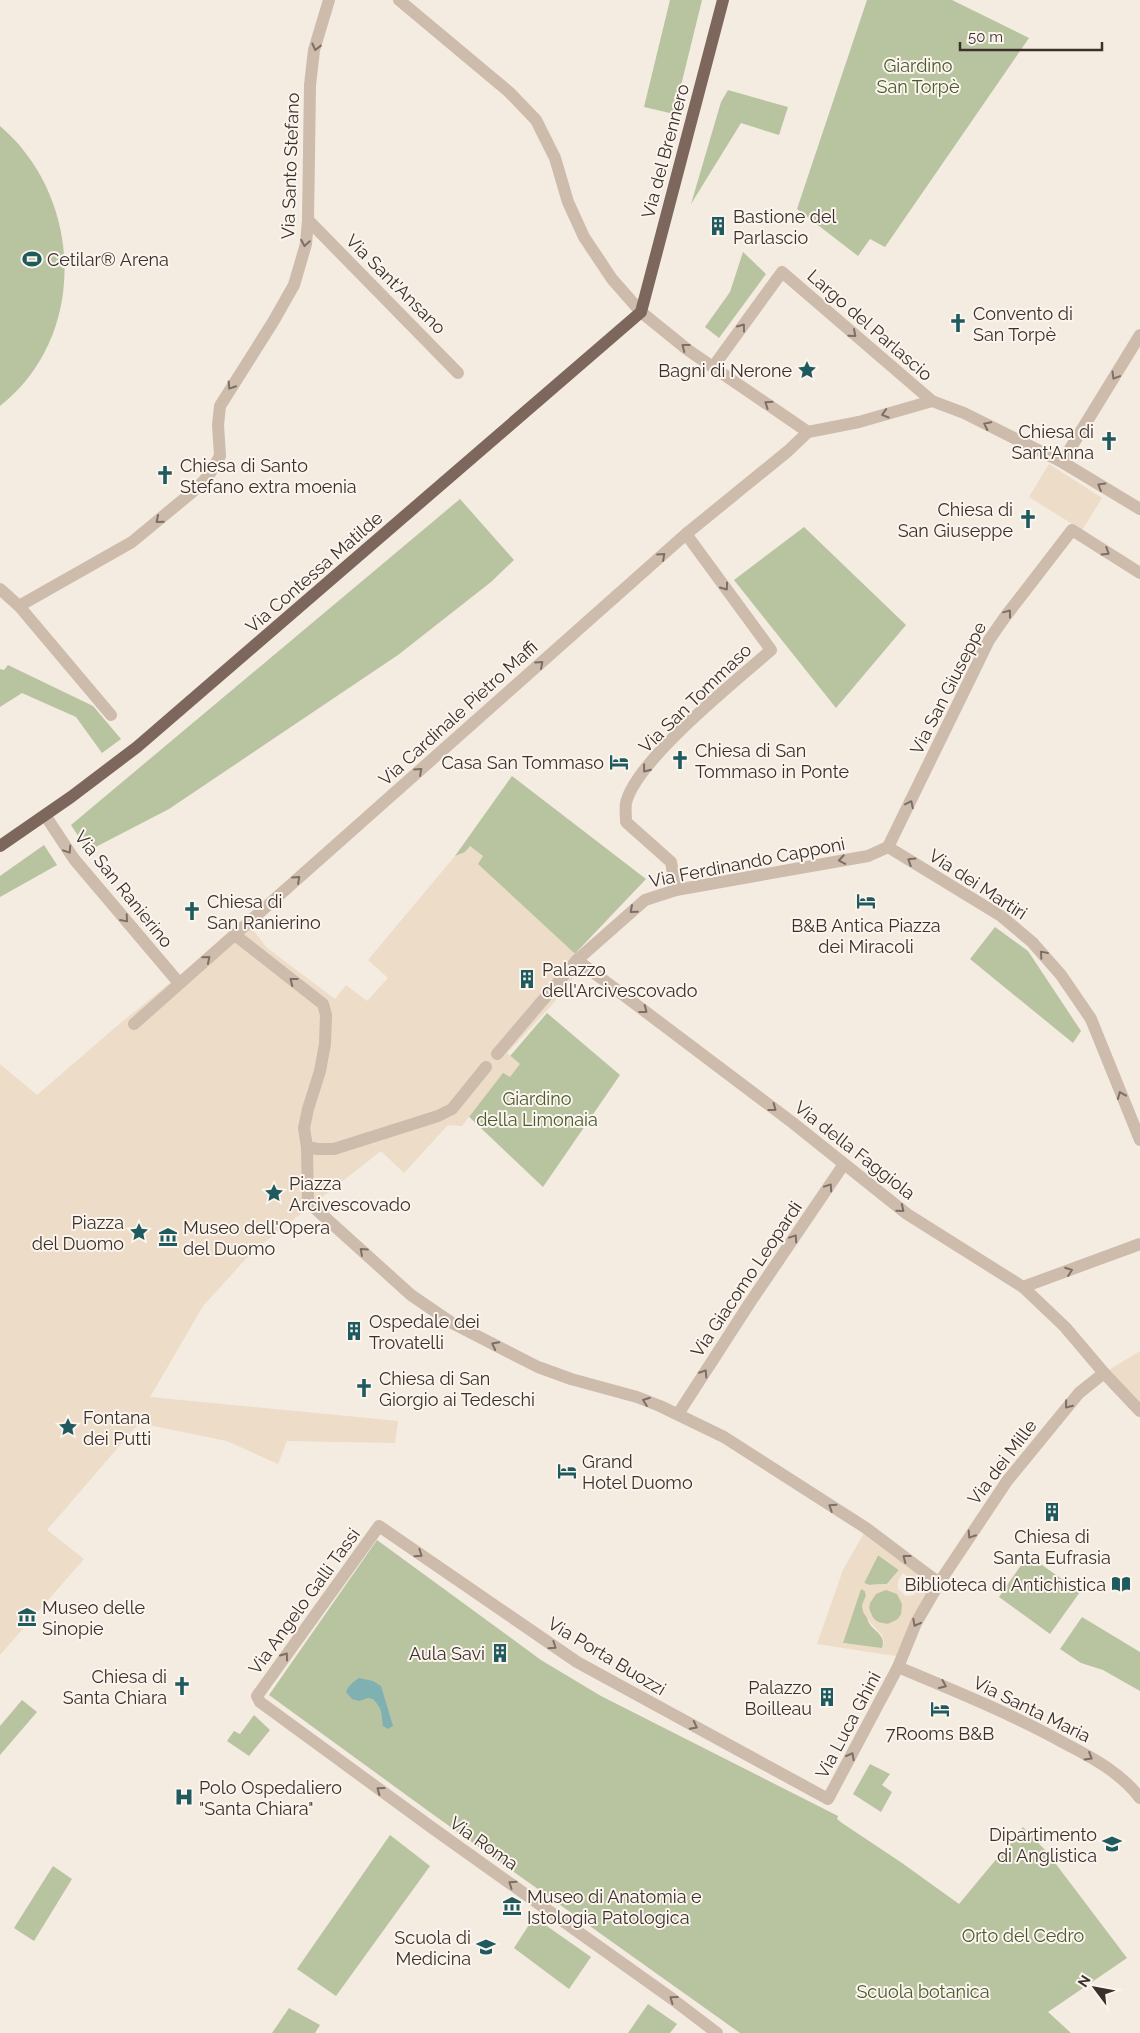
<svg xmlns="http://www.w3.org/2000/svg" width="1140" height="2033" viewBox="0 0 1140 2033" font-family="Raleway,sans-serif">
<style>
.green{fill:#b8c4a0}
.plaza{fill:#ecdcc8;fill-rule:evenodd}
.water{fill:#7fb0b2}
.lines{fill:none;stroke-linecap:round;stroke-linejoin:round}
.minor{stroke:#cdbbac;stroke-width:12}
.tertiary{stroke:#cdbbac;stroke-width:12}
.primary{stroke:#7d675c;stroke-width:12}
.oneway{stroke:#7d6f65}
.labels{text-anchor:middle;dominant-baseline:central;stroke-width:4;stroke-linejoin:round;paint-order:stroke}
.park-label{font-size:18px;fill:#4a5a2e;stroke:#fbf5ee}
.street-label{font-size:18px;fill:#3b302b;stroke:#fbf5ee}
.poi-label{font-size:18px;fill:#3b302b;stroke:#fbf5ee;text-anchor:start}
</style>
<rect width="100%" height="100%" fill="#f4ebe1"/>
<g class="green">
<path d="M670,0H702L674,114L644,107Z"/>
<path d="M867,0H952L1029,38L885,247L870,239L858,256L797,209Z"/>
<path d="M728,90L788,107L779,135L741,123L691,204L721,102Z"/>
<path d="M0,126C83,197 89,336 0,406Z"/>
<path d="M743,252L766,274L719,338L705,327L730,292Z"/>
<path d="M460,499L514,560L491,582L398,655L169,809L88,851L71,825Z"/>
<path d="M804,527L906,625L836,708L734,580Z"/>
<path d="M8,665L93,706L121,739L102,753L76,717L22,693L0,707V669L4,670Z"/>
<path d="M512,776L646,879L569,960L455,856Z"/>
<path d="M44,845L57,865L0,897V876Z"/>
<path d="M995,927L1028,951L1081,1031L1073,1043L970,959Z"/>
<path d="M547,1013L620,1075L543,1187L463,1111Z"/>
<path d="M377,1540L541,1660L601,1696L838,1816L837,1819L842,1823L902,1863L959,1904L1023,1827L1046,1851L1127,1958L1048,2012L1071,2033H740L431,1813L269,1695Z"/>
<path d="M878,1555L899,1570L887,1584L869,1585L864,1583Z"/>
<path d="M1028,1555L1080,1592L1050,1634L999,1597Z"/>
<path d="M861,1588L865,1591L866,1595C867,1602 866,1614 868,1621C873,1632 887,1634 882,1649L842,1643Z"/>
<circle cx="886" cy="1607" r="17"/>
<path d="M1082,1617L1140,1652V1691L1103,1670L1081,1663L1060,1649Z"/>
<path d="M22,1700L37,1712L0,1755V1726Z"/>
<path d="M254,1715L270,1730L249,1756L227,1741L234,1731L240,1734Z"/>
<path d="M870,1764L890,1774L882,1785L892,1792L881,1812L853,1794Z"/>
<path d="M390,1835L430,1866L336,1996L297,1969Z"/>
<path d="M53,1866L72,1879L34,1941L14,1928Z"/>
<path d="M534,1917L591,1957L569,1989L514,1948Z"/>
<path d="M648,2004L677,2024L670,2033H628Z"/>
<path d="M289,2008L320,2025L315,2033H272Z"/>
</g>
<g class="plaza">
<path d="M1049,464L1102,498L1082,530L1029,497Z"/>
<path d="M470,846L483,856L478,864L585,963L551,1006L507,1053L520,1064L510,1077L503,1073L462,1126L448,1125L404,1173L381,1151L252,1252L203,1306L150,1397L398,1421L395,1443L287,1441L278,1464L227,1441L139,1423L47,1530L84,1559L0,1655V1064L37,1095L117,1026L246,921L267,948L335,999L346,985L367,1001L388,978L368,960L455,856L465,852Z"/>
<path d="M1140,1351V1411L1104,1373Z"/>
<path d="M868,1526L948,1581L902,1657L817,1644L843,1570ZM878,1555L899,1570L887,1584L869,1585L864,1583ZM903,1573L920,1586L914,1595L906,1596L898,1589V1581ZM861,1589L865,1591L866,1595L862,1605L863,1612L869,1621L882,1635L884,1643L882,1648L843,1643ZM886,1590L897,1594L902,1604L901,1614L898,1619L888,1624L877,1622L873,1618L869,1608L870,1603L876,1594Z"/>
</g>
<path class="water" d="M359,1678L373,1681L381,1686L393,1726L388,1729L383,1726C381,1712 383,1710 373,1699L368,1698L359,1701L352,1699L346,1692C349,1685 353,1682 359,1678Z"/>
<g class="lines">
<g class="minor">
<path d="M308,220L458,373"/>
<path d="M641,312L688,350L808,432L859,422L932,401"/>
<path d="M713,367L782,272L932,401L964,413L1062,462L1140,509"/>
<path d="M1062,462L1140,335"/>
<path d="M0,589L19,606L111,715"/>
<path d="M19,606L132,542L196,489L209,475L220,456L218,425L220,406L273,322L294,285L306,244L308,220L310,85L314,50L329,0"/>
<path d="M45,815L74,859L179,983"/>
<path d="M888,847L989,640L1005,617L1072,530L1140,573"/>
<path d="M888,847L1001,916L1032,942L1061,975L1091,1019L1140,1140"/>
<path d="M676,890L671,862L626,822C626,816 625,809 626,803C636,760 736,681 771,650L686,534"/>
<path d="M235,935L323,1004L326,1015L325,1044L320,1071L308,1109L304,1128L307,1147L308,1202L411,1295L452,1323L538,1367L571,1379L637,1397L660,1406L724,1437L866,1528L939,1583"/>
<path d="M577,960L793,1123L907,1214L1023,1287L1065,1327L1104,1373L1140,1411"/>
<path d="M134,1024L686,534L788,451L808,432"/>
<path d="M497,1054L577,960L645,900L676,890L868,856L888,847"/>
<path d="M307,1147L318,1149H334L438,1116L452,1109L486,1067"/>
<path d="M1023,1287L1140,1244"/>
<path d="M678,1414L751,1301L844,1164"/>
<path d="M898,1667C955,1691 1012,1714 1066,1744C1093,1758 1121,1773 1140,1798"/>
<path d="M717,2033L671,1998L431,1827L260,1702L257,1696L379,1526L577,1662L828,1799L898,1667L916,1623L939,1583L1007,1481L1079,1393L1104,1373"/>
</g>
<path class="tertiary" d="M399,0L509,92L536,120L555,158L568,202L584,237L612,279L641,312"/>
<path class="primary" d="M0,846L71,797L137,747L641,312L723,0"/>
</g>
<defs><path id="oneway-chevron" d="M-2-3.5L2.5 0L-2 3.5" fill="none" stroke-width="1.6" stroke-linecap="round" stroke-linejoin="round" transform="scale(1.25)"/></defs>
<g class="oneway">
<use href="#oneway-chevron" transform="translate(316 47) rotate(104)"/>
<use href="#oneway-chevron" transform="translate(305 243) rotate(99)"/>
<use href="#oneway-chevron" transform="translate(742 327) rotate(-54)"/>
<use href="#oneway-chevron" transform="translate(853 334) rotate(41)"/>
<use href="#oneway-chevron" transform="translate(685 347) rotate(-142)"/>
<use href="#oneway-chevron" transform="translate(1115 376) rotate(121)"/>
<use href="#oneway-chevron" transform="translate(231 386) rotate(123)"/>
<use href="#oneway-chevron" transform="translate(768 404) rotate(-146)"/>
<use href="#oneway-chevron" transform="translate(885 414) rotate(164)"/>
<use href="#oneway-chevron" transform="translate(987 425) rotate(-154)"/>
<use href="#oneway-chevron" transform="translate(1101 486) rotate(-149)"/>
<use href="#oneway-chevron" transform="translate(159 520) rotate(140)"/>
<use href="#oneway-chevron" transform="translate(1106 552) rotate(32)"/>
<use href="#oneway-chevron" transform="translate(662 556) rotate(-42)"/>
<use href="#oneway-chevron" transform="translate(725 587) rotate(54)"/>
<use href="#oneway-chevron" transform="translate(1008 613) rotate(-53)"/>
<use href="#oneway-chevron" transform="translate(540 664) rotate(-42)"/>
<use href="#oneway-chevron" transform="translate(646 769) rotate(128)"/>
<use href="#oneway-chevron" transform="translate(419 771) rotate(-42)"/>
<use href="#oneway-chevron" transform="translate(910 804) rotate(-64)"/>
<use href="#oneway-chevron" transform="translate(68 850) rotate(56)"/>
<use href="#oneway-chevron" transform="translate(842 860) rotate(170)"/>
<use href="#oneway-chevron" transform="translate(911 861) rotate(-148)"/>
<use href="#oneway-chevron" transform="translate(297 879) rotate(-42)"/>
<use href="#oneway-chevron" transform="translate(633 910) rotate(139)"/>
<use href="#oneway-chevron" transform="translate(125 919) rotate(49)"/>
<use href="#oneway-chevron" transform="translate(1043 954) rotate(-131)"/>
<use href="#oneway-chevron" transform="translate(207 959) rotate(-40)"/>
<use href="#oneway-chevron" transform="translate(293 981) rotate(-142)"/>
<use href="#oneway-chevron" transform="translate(644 1010) rotate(37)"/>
<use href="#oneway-chevron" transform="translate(1121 1095) rotate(-112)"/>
<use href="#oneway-chevron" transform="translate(773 1108) rotate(37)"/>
<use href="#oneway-chevron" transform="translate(829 1187) rotate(-56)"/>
<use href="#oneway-chevron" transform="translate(901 1209) rotate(39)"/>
<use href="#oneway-chevron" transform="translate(794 1238) rotate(-56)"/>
<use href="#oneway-chevron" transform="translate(363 1251) rotate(-138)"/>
<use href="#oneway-chevron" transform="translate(1069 1271) rotate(-20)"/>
<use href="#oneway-chevron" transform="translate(495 1345) rotate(-153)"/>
<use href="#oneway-chevron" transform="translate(704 1373) rotate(-57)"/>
<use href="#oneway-chevron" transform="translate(646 1401) rotate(-160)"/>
<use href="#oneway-chevron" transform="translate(1068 1405) rotate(129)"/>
<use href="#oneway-chevron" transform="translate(832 1507) rotate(-147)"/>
<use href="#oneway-chevron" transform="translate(971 1535) rotate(123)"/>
<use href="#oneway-chevron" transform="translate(419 1554) rotate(34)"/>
<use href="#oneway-chevron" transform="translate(906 1558) rotate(-143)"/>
<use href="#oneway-chevron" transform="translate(916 1623) rotate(118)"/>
<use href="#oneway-chevron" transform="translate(553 1646) rotate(34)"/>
<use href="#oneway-chevron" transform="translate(285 1656) rotate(-54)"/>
<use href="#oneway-chevron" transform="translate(943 1685) rotate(23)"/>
<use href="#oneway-chevron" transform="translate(694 1726) rotate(27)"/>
<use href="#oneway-chevron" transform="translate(851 1756) rotate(-62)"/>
<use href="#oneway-chevron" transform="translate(1089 1757) rotate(31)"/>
<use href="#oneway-chevron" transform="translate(380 1790) rotate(-144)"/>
<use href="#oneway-chevron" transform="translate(512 1884) rotate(-145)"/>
<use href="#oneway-chevron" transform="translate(673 1999) rotate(-144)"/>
</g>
<defs>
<g id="building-bare" transform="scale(1.5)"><path d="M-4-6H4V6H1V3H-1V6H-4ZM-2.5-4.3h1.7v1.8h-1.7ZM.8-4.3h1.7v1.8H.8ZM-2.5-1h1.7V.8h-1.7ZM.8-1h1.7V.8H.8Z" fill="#1f5a5e" stroke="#fbf5ee" stroke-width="2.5" paint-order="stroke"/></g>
<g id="stadium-bare" transform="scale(1.5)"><path d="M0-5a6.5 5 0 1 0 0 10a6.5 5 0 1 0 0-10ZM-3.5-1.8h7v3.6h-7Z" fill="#1f5a5e" stroke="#fbf5ee" stroke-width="2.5" paint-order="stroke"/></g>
<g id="church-bare" transform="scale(1.5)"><path d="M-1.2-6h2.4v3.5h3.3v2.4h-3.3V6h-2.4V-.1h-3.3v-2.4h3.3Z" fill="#1f5a5e" stroke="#fbf5ee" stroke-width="2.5" paint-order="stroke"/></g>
<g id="sight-bare" transform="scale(1.5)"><path d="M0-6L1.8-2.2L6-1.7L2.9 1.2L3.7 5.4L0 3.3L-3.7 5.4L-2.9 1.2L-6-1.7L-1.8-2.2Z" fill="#1f5a5e" stroke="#fbf5ee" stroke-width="2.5" paint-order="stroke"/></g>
<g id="hotel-bare" transform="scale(1.5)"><path d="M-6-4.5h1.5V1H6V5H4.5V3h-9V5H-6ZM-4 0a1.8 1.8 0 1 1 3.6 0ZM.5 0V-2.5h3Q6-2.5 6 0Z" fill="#1f5a5e" stroke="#fbf5ee" stroke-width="2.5" paint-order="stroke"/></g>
<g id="museum-bare" transform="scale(1.5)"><path d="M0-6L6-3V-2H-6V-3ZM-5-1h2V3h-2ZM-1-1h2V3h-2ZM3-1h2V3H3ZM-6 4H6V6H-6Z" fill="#1f5a5e" stroke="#fbf5ee" stroke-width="2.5" paint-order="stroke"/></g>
<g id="library-bare" transform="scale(1.5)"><path d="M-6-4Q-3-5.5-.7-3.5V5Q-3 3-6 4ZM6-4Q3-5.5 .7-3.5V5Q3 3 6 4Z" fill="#1f5a5e" stroke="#fbf5ee" stroke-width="2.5" paint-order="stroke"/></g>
<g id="hospital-bare" transform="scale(1.5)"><path d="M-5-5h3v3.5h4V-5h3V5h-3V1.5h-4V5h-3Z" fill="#1f5a5e" stroke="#fbf5ee" stroke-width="2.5" paint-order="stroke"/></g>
<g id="university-bare" transform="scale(1.5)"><path d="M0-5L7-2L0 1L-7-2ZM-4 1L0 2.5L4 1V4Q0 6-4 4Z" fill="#1f5a5e" stroke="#fbf5ee" stroke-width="2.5" paint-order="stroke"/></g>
</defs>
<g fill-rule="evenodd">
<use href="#building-bare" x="718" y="226"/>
<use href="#stadium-bare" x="32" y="259"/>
<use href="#church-bare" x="958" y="323"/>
<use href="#sight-bare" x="807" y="370"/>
<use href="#church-bare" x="1109" y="441"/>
<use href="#church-bare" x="165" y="475"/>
<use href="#church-bare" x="1028" y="519"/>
<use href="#church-bare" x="680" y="760"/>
<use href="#hotel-bare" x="619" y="762"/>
<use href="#hotel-bare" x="866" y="901"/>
<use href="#church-bare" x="192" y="911"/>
<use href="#building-bare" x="527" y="979"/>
<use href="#sight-bare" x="274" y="1193"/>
<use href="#sight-bare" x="139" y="1232"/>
<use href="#museum-bare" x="168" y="1237"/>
<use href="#building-bare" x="354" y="1331"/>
<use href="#church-bare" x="364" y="1388"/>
<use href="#sight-bare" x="68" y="1427"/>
<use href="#hotel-bare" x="567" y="1471"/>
<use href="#building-bare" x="1052" y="1512"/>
<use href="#library-bare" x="1121" y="1584"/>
<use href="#museum-bare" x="27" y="1617"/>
<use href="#building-bare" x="500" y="1653"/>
<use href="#church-bare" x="182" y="1686"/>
<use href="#building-bare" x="827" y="1697"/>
<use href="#hotel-bare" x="940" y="1709"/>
<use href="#hospital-bare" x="184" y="1797"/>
<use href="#university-bare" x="1112" y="1844"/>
<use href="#museum-bare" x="512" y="1906"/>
<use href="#university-bare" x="486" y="1947"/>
</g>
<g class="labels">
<g class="park-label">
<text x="918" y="65">Giardino<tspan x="918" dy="21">San Torpè</tspan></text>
<text x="537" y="1098">Giardino<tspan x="537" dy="21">della Limonaia</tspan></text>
<text x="1023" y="1935">Orto del Cedro</text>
<text x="923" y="1991">Scuola botanica</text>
</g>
<g class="street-label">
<text transform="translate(665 151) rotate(-75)">Via del Brennero</text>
<text transform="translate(290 166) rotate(-88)">Via Santo Stefano</text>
<text transform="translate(396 284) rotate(45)">Via Sant'Ansano</text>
<text transform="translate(870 325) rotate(41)">Largo del Parlascio</text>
<text transform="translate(314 572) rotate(-41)">Via Contessa Matilde</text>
<text transform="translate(948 688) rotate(-63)">Via San Giuseppe</text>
<text transform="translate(695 698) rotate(-44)">Via San Tommaso</text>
<text transform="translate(458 713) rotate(-42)">Via Cardinale Pietro Maffi</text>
<text transform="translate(747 862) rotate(-11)">Via Ferdinando Capponi</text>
<text transform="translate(978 884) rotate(33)">Via dei Martiri</text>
<text transform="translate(124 889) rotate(51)">Via San Ranierino</text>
<text transform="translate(855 1150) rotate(38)">Via della Faggiola</text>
<text transform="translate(746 1279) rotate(-56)">Via Giacomo Leopardi</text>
<text transform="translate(1002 1462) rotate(-53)">Via dei Mille</text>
<text transform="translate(304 1601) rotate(-54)">Via Angelo Galli Tassi</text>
<text transform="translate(607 1656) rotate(31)">Via Porta Buozzi</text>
<text transform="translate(1032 1709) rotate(26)">Via Santa Maria</text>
<text transform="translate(848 1725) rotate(-62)">Via Luca Ghini</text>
<text transform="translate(484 1843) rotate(35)">Via Roma</text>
</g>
<g class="poi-label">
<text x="733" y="216">Bastione del<tspan x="733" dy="21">Parlascio</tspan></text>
<text x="47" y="259">Cetilar® Arena</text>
<text x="973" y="313">Convento di<tspan x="973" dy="21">San Torpè</tspan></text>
<text x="792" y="370" text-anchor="end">Bagni di Nerone</text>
<text x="1094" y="431" text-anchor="end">Chiesa di<tspan x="1094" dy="21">Sant'Anna</tspan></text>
<text x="180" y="465">Chiesa di Santo<tspan x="180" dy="21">Stefano extra moenia</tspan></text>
<text x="1013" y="509" text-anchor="end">Chiesa di<tspan x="1013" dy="21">San Giuseppe</tspan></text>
<text x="695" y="750">Chiesa di San<tspan x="695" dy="21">Tommaso in Ponte</tspan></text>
<text x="604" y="762" text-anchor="end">Casa San Tommaso</text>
<text x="207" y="901">Chiesa di<tspan x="207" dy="21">San Ranierino</tspan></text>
<text x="866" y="925" text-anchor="middle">B&amp;B Antica Piazza<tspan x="866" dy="21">dei Miracoli</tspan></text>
<text x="542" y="969">Palazzo<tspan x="542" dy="21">dell'Arcivescovado</tspan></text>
<text x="289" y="1183">Piazza<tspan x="289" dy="21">Arcivescovado</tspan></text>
<text x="124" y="1222" text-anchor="end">Piazza<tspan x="124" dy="21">del Duomo</tspan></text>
<text x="183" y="1227">Museo dell'Opera<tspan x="183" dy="21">del Duomo</tspan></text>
<text x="369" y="1321">Ospedale dei<tspan x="369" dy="21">Trovatelli</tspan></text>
<text x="379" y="1378">Chiesa di San<tspan x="379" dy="21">Giorgio ai Tedeschi</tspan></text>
<text x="83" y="1417">Fontana<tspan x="83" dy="21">dei Putti</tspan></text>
<text x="582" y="1461">Grand<tspan x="582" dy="21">Hotel Duomo</tspan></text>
<text x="1052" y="1536" text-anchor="middle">Chiesa di<tspan x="1052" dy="21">Santa Eufrasia</tspan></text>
<text x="1106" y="1584" text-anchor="end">Biblioteca di Antichistica</text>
<text x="42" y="1607">Museo delle<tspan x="42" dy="21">Sinopie</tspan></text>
<text x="485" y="1653" text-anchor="end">Aula Savi</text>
<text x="167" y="1676" text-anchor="end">Chiesa di<tspan x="167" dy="21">Santa Chiara</tspan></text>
<text x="812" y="1687" text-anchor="end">Palazzo<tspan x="812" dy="21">Boilleau</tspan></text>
<text x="940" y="1733" text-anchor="middle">7Rooms B&amp;B</text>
<text x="199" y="1787">Polo Ospedaliero<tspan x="199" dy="21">"Santa Chiara"</tspan></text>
<text x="1097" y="1834" text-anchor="end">Dipartimento<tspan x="1097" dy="21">di Anglistica</tspan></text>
<text x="527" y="1896">Museo di Anatomia e<tspan x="527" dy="21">Istologia Patologica</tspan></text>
<text x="471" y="1937" text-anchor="end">Scuola di<tspan x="471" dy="21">Medicina</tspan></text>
</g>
</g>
<g transform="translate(1095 1988) rotate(302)" stroke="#fbf5ee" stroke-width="4" paint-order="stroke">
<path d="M0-4L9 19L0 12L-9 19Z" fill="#3b302b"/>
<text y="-8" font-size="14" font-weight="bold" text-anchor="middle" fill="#3b302b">N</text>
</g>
<path d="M960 42v8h142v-8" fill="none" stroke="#3b302b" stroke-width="2.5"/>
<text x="968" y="42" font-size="15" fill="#3b302b" stroke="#fbf5ee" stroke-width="4" paint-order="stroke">50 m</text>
</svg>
